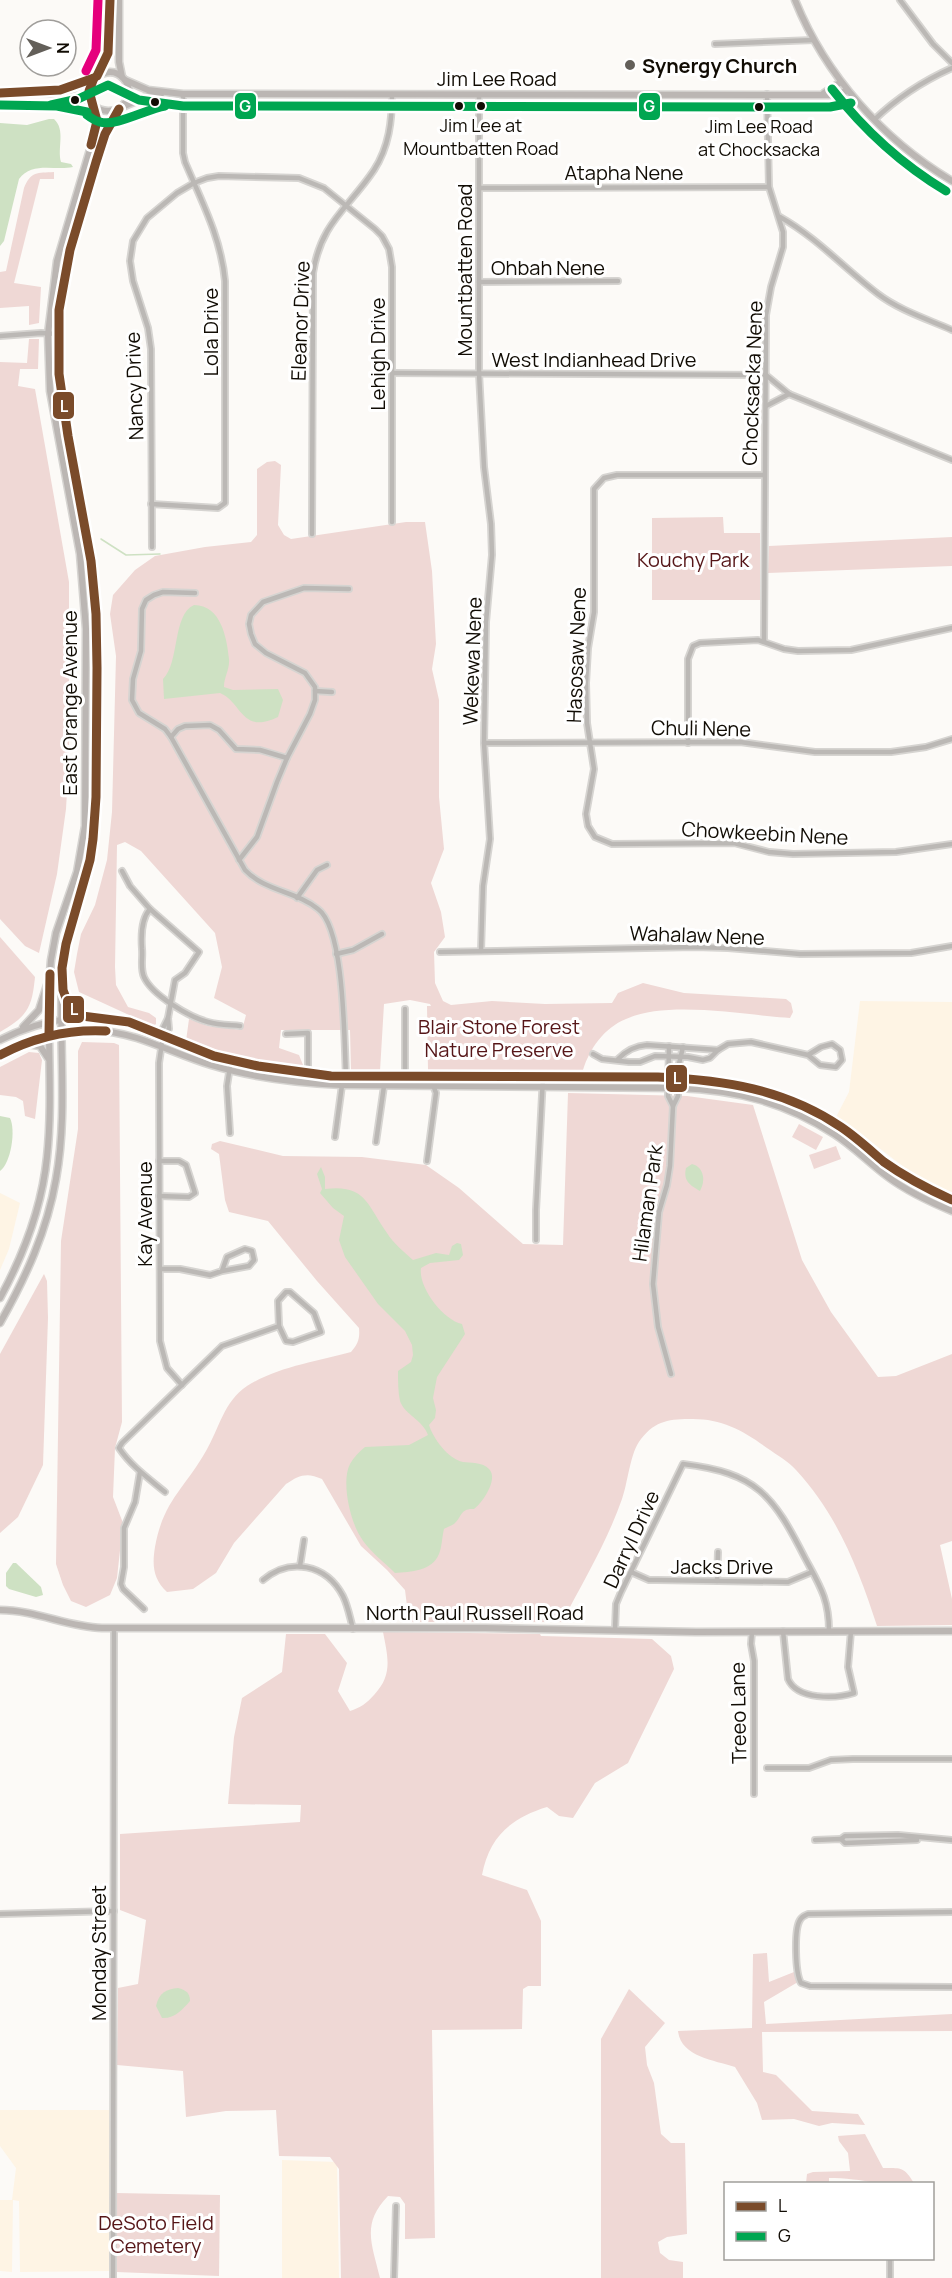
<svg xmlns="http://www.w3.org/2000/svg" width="952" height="2278" viewBox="0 0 952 2278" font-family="Manrope,sans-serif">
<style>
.built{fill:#fef4e4}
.green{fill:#efd8d5}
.water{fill:#cee1c3}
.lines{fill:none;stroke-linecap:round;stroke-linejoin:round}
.stream{stroke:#cee1c3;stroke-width:1.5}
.street-casing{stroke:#d6d4d1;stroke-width:8}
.secondary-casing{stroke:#d6d4d1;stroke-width:9}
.street{stroke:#bbb8b5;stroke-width:4.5}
.secondary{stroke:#bbb6b3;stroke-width:6}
.bus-1-casing{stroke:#fff;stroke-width:14}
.bus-2-casing{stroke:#fff;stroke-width:14}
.bus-3-casing{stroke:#fff;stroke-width:14}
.bus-1{stroke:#7a4b2a;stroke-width:9}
.bus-2{stroke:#00a651;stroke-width:9}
.bus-3{stroke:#e5007d;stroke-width:9}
.poi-dot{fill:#635f59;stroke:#fff;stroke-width:2}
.bus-dot{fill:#110c04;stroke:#fff;stroke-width:2}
.labels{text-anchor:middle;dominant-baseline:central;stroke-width:6;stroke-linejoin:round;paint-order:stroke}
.bus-label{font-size:18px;fill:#110c04;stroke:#fff}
.poi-label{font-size:20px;font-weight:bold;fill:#110c04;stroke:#fff;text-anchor:start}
.street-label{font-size:20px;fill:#110c04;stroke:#fff}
.park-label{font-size:20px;fill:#561618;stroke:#fff}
.line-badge{stroke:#fff;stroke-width:2}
.badge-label{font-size:16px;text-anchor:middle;font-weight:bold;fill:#fff}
</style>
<rect width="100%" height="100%" fill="#fcfaf7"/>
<g class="built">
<path d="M860,1001L952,1002V1193L913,1174L856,1130L835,1119L849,1092Z"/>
<path d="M0,1193L20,1203L9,1249L0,1270Z"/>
<path d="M0,2110H112L110,2271L20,2272L19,2201L13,2200L12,2272L0,2271V2200H12L16,2168L0,2146Z"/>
<path d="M282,2160L337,2162L339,2278H282Z"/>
</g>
<g class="green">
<path d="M54,172V179H40L14,283L41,287L39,323L29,325V306L0,308V272L6,271L24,188C31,171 37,173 54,172Z"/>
<path d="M29,339H39L38,369H20L18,386L35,389L69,582V757L66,809L57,874L39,953L25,946L0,919V362L27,363Z"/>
<path d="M275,461L281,465L278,525L284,535L291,539L406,522H425L432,571L436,644L432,669L439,700V797L444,849L431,883L441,912L445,937L434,952L435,983L443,1001L451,1005L492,1001L545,1004L612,1003L618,993L643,983L684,993L786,999L791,1003L793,1012L790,1018C744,1015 668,1000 626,1019C604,1028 590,1048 583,1070L528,1072L436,1071L428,1070L427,1006H431L430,1004L410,1000L384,1004L380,1071L351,1070L350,1030H281L279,1048L299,1055L303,1065L300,1069L235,1055L186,1041L189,1019L208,1026L242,1030L246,1015L214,998L222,967L215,933L141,851L125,842L117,845L115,967L116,985L128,1007L149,1013L156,1018V1024L153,1026L79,992L74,972L77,954L81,934L95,905L107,860L112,812L116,656L110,614L113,595L135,570L155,556L205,547L251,542L257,535V469L267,462Z"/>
<path d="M723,517L724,533H760V600H652V518Z"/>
<path d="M952,537V566L768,573L769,546Z"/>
<path d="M0,937L35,977C32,1007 28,1016 0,1032Z"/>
<path d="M82,1042L114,1043L119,1045L122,1422L115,1448L113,1497L123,1523L117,1578L110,1595L86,1607L71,1601L63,1585L56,1564L61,1241L78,1129V1051Z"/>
<path d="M29,1052L39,1053L42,1060L35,1119L25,1116L23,1101L16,1097L0,1095V1067Z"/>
<path d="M568,1093L687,1096L753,1105L802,1260L831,1312L878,1377L896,1376L952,1354V1541L940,1545L952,1599V1625L877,1626C859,1570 837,1514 796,1470C788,1461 777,1455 767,1448C744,1431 722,1419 693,1419C670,1419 656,1420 641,1439C630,1452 628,1483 622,1499C607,1542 583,1582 562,1622H409L405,1590L387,1570L361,1546L322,1479C307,1472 299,1475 286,1484L234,1543L216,1573L193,1589L167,1592C153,1579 152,1565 155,1547C163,1501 185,1488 206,1451C219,1429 224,1401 247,1386C277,1367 318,1361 351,1352C358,1344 360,1339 359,1328L317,1281L268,1221L229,1212L225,1200L219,1154L211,1149L212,1144L220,1141L283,1156L362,1157L426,1165L459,1188L523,1244L563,1245Z"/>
<path d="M799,1124L823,1137L816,1150L792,1137Z"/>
<path d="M836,1146L841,1159L814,1169L809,1155Z"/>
<path d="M44,1274L47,1281L48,1318L43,1465L18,1517L0,1533V1354Z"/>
<path d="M383,1632L540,1634L541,1636L652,1639L671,1656L674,1669L628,1763L595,1783L573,1818L559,1816L547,1807C511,1818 489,1837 482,1875L527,1890L541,1921V1986H528L523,1989L522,2029L432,2030L435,2238L405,2239V2204L400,2197L388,2196C361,2224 372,2244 380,2278H341L339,2169L330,2157L279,2156L276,2110L226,2111L186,2117L183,2071L117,2065L118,1988L138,1984L146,1920L120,1910V1834L300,1822L301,1805L228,1804L234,1737L242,1698L282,1672L286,1634H325L347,1663L338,1691L350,1711C360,1708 367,1703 374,1695C393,1675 388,1658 383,1632Z"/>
<path d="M767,1953L769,1982L794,1972L798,1982L764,2002L766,2024L952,2014V2031L762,2032L763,2072L776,2075L812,2111L858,2114L865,2125L832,2123L819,2126L794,2119L762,2120L757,2103L735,2067C714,2060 681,2057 678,2031L752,2028L753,1954Z"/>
<path d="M629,1989L665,2023L645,2047L647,2065L654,2083L661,2134L671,2143H685L687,2234L667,2237L658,2242L660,2253L669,2260L683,2262V2278H601V2039Z"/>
<path d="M865,2134L883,2168C902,2168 904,2167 914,2183C902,2184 888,2186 876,2183C862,2180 844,2178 829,2178V2183H806L807,2174L813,2172L850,2171L848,2153L839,2141L838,2136Z"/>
<path d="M116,2193L220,2195L219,2276L116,2272Z"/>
</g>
<g class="water">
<path d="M49,119H54C66,130 57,148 61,162L71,164L73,167C55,171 32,161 19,179L4,241L0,246V123L27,125Z"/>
<path d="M194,605C221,605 227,638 229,659C230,669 224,677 224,687L233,690L278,689L283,700L278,717C241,735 242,702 220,693L164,699L163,679C180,662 172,615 194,605Z"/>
<path d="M0,1116L10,1118C16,1130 11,1163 0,1171Z"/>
<path d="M692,1164C704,1167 706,1181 700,1191C690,1185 683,1181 686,1168Z"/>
<path d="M321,1167L325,1177V1189C366,1184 367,1205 387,1233C393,1243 404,1252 413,1260L436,1253L449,1255L452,1246L457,1243L461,1244L463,1255L459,1260L430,1263L421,1268C418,1287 443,1320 462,1324L465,1334L437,1377L433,1398L436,1410L435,1418L429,1425C433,1438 448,1459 463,1462C470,1463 483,1462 489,1469C499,1479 482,1503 474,1509C460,1508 462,1517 454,1524C453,1525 445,1528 444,1529C442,1537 442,1547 439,1554C432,1571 411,1572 395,1573C384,1562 368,1550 360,1536C350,1520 341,1481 350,1464C354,1457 359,1452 365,1447L409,1445L428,1435C423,1420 404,1414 400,1401C398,1392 398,1381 398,1371L411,1362L413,1355L412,1345L405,1331L378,1304L345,1257L339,1240L344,1216L333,1208L320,1193L322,1189L317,1174Z"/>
<path d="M13,1563H16L41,1587L43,1595L36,1597L9,1589L6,1586V1573Z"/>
<path d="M178,1988C186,1990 190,1993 190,2001C182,2010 174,2019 162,2018L156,2006C159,1993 166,1989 178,1988Z"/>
</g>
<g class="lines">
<path class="stream" d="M101,539L126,555L160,554"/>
<g class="street-casing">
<g id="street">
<path d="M900,0L933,44L952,63"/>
<path d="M715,44L814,40"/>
<path d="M479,94V373L484,467L491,524L492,555L486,622L484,743L490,839L483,886L481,951"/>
<path d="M874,120C897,98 923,81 952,68"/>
<path d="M479,188L769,187"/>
<path d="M780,217C816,237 844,268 878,294C899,310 927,319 952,330"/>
<path d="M479,282L618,281"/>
<path d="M0,336L41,333L58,334"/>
<path d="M392,373L766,375L789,394L952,460"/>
<path d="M766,406L789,394"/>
<path d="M764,475H617L604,478L594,489V612L588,648L586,683L587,723L594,769L586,814L588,826L595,837L612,844L734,843L769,852L793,854L896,852L952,844"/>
<path d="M151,504L218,508L225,503V281C221,238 202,202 185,162L183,153V94"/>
<path d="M312,534L313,273C321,222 348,209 374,170C389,147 392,121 392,94"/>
<path d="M152,547L151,349L148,328L133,281L130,261L133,241L147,218L177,193L194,183L207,178L219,176L299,178L324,188L375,229L382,236L389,249L392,267V522"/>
<path d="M195,593L163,592L154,595L146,600L142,609L141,651L133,679L132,700L139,713L165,729L171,737L245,870C265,891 296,891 318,909C345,929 344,1041 346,1076L342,1085L335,1137"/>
<path d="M764,641L766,315L771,287L783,247V232L769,187L767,94"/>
<path d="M315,691L332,692"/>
<path d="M171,737L178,729L185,726L210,725L219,730L236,749L260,750L287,758"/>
<path d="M484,743L740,742L815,752H891L926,747L952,739"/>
<path d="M688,743V659L693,646L700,643L758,640L784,649L798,651L851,650L952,628"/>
<path d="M239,860L257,837L277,782L287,758L310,714L315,700V687L305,673L266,653L255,644L251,634L249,624L251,615L263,602L304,588L349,589"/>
<path d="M122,871L130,886L150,909L199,952L185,973L175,980L168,1018L169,1029L163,1036"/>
<path d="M297,898L317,870L327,865"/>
<path d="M150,909C141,919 141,936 142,949C143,958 140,968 144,977C152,995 189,1017 208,1022C218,1025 230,1025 240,1026"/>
<path d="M440,952L695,947L728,948L800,954L911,953L952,946"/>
<path d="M336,954L353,950L382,934"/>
<path d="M405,1009V1076"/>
<path d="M168,1018L162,1030L163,1036L159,1063L160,1341L167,1368L182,1385"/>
<path d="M286,1034L308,1033V1073"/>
<path d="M669,1046L668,1096L673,1106"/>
<path d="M593,1054L602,1059L629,1062H640L655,1056L688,1057L703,1060L710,1058L718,1050L728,1044L751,1042L808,1055L820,1065L836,1067L842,1060L840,1050L832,1044L821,1047L808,1055"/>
<path d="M618,1059C627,1050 635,1046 647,1045L718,1050"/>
<path d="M230,1133L227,1086L231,1060"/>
<path d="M376,1142L384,1086"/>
<path d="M159,1161H179L186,1165L195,1193L189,1197L159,1196"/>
<path d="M427,1161L436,1093L433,1085"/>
<path d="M536,1240V1210L543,1077"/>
<path d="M160,1269H180L210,1275L222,1271L249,1266L254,1260L252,1251L245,1249L227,1257L222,1271"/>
<path d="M671,1374L658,1327L653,1284L659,1212L667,1185L670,1166L673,1106L678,1096V1068L683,1047"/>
<path d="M140,1472L135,1502L124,1528V1567L121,1584L123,1589L144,1609"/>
<path d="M165,1492C148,1478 131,1466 119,1448L122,1443L222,1346L279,1326L286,1341L293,1342L321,1332L314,1313L290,1292H286L278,1301L279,1326"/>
<path d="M300,1566L304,1540"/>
<path d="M631,1572L649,1580H657L788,1582L812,1572"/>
<path d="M263,1580C290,1557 326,1564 343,1596C348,1606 350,1618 353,1629"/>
<path d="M717,1581L718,1552"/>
<path d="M615,1630L616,1604L621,1592L683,1464C757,1473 773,1495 805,1558C820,1586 829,1599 829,1631"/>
<path d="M783,1631L788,1679C797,1700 835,1699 854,1693L848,1667L851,1631"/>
<path d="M752,1632L751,1644L754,1661V1794"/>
<path d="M767,1768H809L831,1760L853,1759H952"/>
<path d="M841,1839L845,1836L898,1835L952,1840"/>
<path d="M815,1840L841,1839L845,1843L917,1840"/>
<path d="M952,1912L808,1914C804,1916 802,1916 800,1920C794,1929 795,1973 801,1983L810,1986L952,1987"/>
<path d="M0,1914L114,1911"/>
<path d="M890,2258V2278"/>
<path d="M113,2278L114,1629"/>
<path d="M394,2278L396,2206"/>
</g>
</g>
<g class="secondary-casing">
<g id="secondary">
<path d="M119,0V62L122,77"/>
<path d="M795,0C825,75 883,140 952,181"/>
<path d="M97,75C111,51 110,27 110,0"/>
<path d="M125,80L148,90L183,94L830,95L848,91"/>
<path d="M0,93C30,93 63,90 91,101"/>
<path d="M49,93C59,91 68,90 77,87C92,81 109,62 124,79C140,99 113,122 93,105L89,91L94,78"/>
<path d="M824,93L841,82"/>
<path d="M122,107L146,97L161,94"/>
<path d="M63,996L71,1010L85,1016"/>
<path d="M23,1027L39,1010L47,985"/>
<path d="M0,1040C43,1018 94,1010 141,1026C164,1034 185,1046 209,1054C248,1067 289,1073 330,1075C366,1078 403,1075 439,1075C512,1076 585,1077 658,1077C727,1080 783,1086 841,1127C859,1139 874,1155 892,1167C910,1181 931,1191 952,1200"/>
<path d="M27,1044L40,1046L48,1058"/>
<path d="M0,1055C42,1031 90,1023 137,1038C162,1046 185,1057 211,1065C254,1078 297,1083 342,1085L678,1088C736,1090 785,1102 834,1134C853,1146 869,1163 888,1177C907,1191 930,1202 952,1211"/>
<path d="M0,1298C24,1254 42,1207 47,1157C54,1092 45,1025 51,960L56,933L77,872L85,826L86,629L80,554L50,391L48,334L57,261L97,126L93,105"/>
<path d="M0,1323C26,1277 47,1231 56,1179C69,1108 57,1035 63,964C66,937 76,913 84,888C91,861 96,833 96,805V620L93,582L88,544L61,398L58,334L62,292L71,245L105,134L119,109"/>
<path d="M0,1610C36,1610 67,1627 102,1628H485L696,1632L952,1631"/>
</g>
</g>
<use href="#street" class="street"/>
<use href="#secondary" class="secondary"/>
<g class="bus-1-casing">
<g id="bus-1">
<path d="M97,76L108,53L110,0"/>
<path d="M0,93L60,90L94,78"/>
<path d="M119,109L105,134L96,162L70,250L59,310V374L68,436L91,561L96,614L97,668L96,797L93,839L90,860L66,944L62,968L63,990L69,1006L82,1016L129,1022L214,1056L258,1066L331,1076L658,1077C724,1080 785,1089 841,1127C856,1137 870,1150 884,1162C905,1177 928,1189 952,1200"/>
<path d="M91,145L97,121L89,91L94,78"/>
<path d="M49,1035L50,974"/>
<path d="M0,1055C34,1037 68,1029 106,1031"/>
</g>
</g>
<g class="bus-2-casing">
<g id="bus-2">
<path d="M832,89C864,130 901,164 946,191"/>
<path d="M0,105L57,106L87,112"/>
<path d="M51,105L78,99L108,85L139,100L183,106L830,107L851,103"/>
<path d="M87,115C91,118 95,121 100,122C115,127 147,109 165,106"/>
</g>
</g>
<g class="bus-3-casing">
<path id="bus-3" d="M86,71L96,50L98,0"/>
</g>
<use href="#bus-1" class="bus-1"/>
<use href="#bus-2" class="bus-2"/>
<use href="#bus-3" class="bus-3"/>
</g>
<circle class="poi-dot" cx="630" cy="65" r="6"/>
<g class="bus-dot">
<circle cx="75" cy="100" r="5"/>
<circle cx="155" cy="102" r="5"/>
<circle cx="459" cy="106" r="5"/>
<circle cx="481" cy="106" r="5"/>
<circle cx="759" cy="107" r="5"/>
</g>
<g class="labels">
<g class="bus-label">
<text x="481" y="125">Jim Lee at<tspan x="481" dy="23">Mountbatten Road</tspan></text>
<text x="759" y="126">Jim Lee Road<tspan x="759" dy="23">at Chocksacka</tspan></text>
</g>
<g class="poi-label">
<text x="642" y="65">Synergy Church</text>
</g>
<g class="street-label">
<text x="497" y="78">Jim Lee Road</text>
<text x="624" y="172">Atapha Nene</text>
<text x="548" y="267">Ohbah Nene</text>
<text transform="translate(464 270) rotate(-90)">Mountbatten Road</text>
<text transform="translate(300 321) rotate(-88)">Eleanor Drive</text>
<text transform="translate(210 332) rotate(-90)">Lola Drive</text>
<text transform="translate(377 354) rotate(-90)">Lehigh Drive</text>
<text x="594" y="359">West Indianhead Drive</text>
<text transform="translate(752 383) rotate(-88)">Chocksacka Nene</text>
<text transform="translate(134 386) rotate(-92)">Nancy Drive</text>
<text transform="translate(576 655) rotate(-88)">Hasosaw Nene</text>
<text transform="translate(472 661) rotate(-88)">Wekewa Nene</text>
<text transform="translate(69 703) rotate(-90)">East Orange Avenue</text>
<text transform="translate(701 728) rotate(1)">Chuli Nene</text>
<text transform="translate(765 833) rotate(3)">Chowkeebin Nene</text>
<text transform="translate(697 935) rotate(2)">Wahalaw Nene</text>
<text transform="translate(647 1203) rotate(-82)">Hilaman Park</text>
<text transform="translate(144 1214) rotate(-90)">Kay Avenue</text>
<text transform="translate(631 1539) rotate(-65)">Darryl Drive</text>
<text x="722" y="1566">Jacks Drive</text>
<text x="475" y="1612">North Paul Russell Road</text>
<text transform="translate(738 1713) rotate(-91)">Treeo Lane</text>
<text transform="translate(98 1953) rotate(-90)">Monday Street</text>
</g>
<g class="park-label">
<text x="693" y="559">Kouchy Park</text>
<text x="499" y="1026">Blair Stone Forest<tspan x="499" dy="23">Nature Preserve</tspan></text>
<text x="156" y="2222">DeSoto Field<tspan x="156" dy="23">Cemetery</tspan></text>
</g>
</g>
<g class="line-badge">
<rect x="234" y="92" width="23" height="28" rx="6" fill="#00a651"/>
<rect x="638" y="92" width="23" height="29" rx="6" fill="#00a651"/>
<rect x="52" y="391" width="23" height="29" rx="6" fill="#7a4b2a"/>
<rect x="62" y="995" width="23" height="29" rx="6" fill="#7a4b2a"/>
<rect x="665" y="1064" width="23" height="29" rx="6" fill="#7a4b2a"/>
</g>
<g class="badge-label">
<text x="245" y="112">G</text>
<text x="649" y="112">G</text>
<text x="64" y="412">L</text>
<text x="74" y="1015">L</text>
<text x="677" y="1084">L</text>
</g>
<rect x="724" y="2182" width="210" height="78" fill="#ffffff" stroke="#a09e9b" stroke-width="1.5"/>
<rect x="736" y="2202" width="30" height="9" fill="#7a4b2a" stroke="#a09e9b" stroke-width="1.5"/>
<text x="778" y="2212" font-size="18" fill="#110c04">L</text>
<rect x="736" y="2232" width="30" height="9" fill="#00a651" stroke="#a09e9b" stroke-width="1.5"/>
<text x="778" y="2242" font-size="18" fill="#110c04">G</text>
<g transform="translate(48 48) rotate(90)"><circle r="28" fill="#ffffff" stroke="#a09e9b" stroke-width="1.5"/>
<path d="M0-4.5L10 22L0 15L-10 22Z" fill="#635f59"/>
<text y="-9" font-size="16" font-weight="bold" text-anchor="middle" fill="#110c04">N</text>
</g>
</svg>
